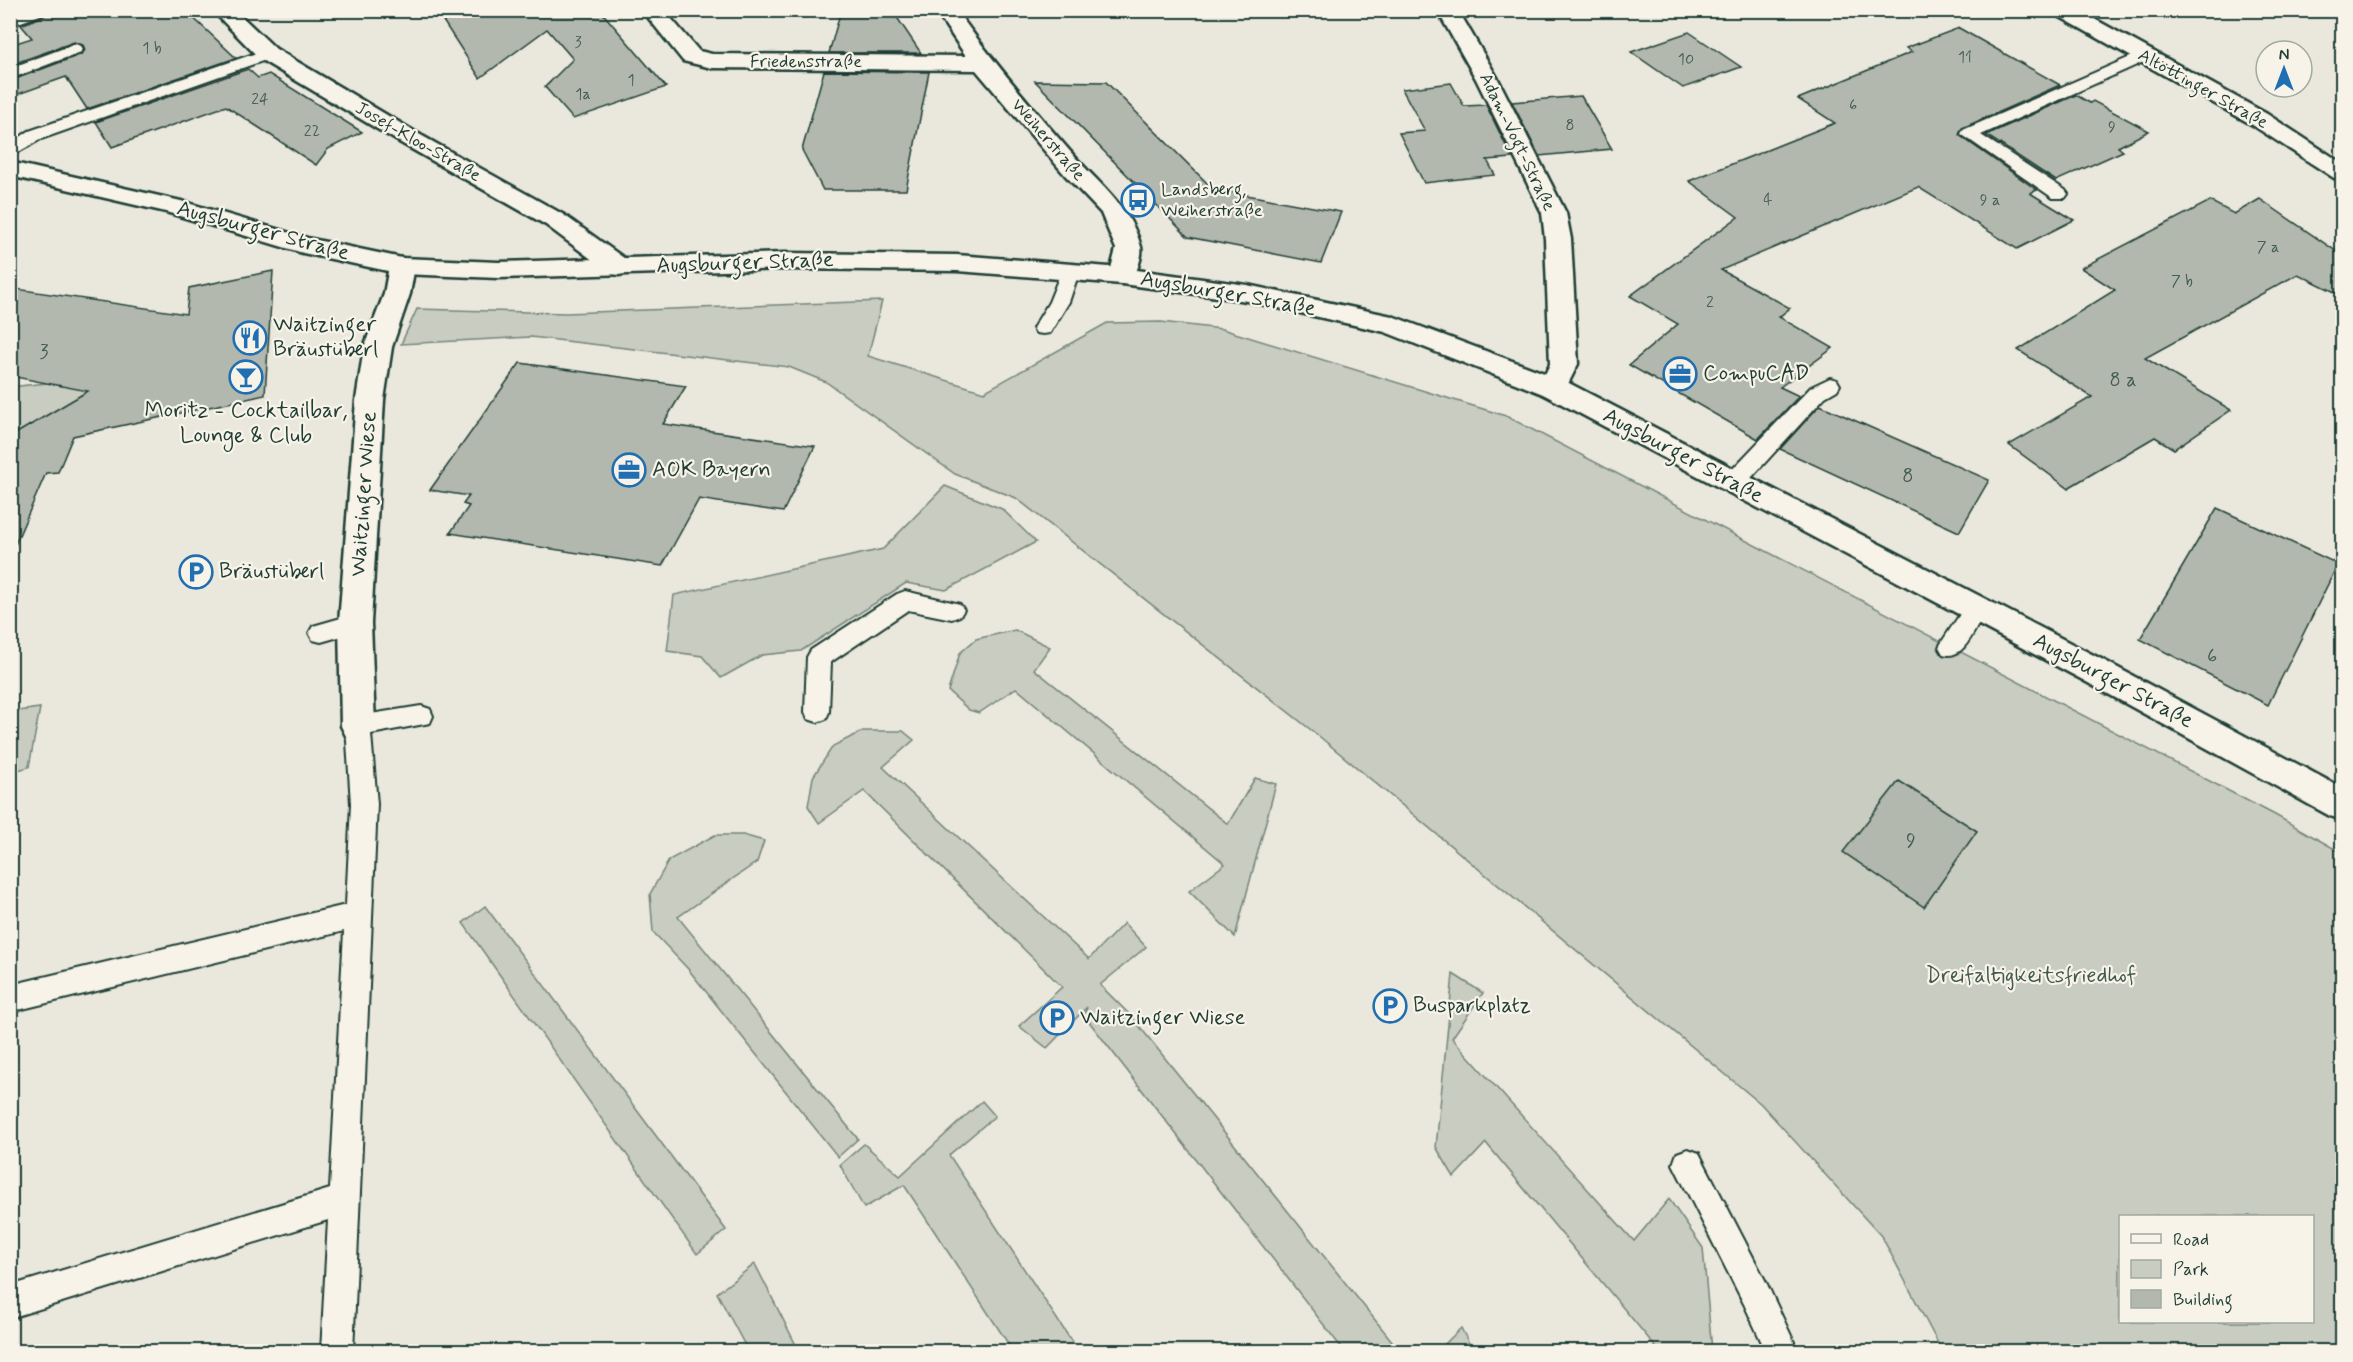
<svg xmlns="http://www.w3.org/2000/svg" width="2353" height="1362" viewBox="0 0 2353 1362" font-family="Mynerve,sans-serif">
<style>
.green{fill:#c8ccc1;stroke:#74847a;stroke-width:1.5;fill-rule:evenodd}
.building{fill:#b2b8ae;stroke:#1f3d34;stroke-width:1.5}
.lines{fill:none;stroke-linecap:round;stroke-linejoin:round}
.service-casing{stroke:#1f3d34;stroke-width:4}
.minor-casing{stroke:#1f3d34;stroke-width:5}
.tertiary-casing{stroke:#1f3d34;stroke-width:5}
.service{fill:#f7f3e8;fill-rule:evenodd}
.minor{fill:#f7f3e8;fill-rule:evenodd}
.tertiary{fill:#f7f3e8;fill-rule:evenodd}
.labels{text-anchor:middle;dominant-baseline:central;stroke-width:4.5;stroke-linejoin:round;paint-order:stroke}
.far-number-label{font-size:16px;fill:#445c52}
.far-street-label{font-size:18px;fill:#1f3d34;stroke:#f7f3e8}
.far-poi-label{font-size:18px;fill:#1f3d34;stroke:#f7f3e8;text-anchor:start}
.number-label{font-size:20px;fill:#445c52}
.street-label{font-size:22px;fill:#1f3d34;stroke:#f7f3e8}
.poi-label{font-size:22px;fill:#1f3d34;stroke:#f7f3e8;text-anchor:start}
.park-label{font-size:22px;fill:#415a50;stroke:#f7f3e8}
</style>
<rect width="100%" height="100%" fill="#eae8dd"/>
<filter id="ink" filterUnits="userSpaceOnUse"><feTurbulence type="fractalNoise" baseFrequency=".0167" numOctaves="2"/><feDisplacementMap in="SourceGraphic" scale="12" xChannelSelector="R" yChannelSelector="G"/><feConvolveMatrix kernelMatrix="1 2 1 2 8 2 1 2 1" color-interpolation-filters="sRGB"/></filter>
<g filter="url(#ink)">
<g class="green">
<path d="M882,301L868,356L984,392L1107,323L1161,322L1222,329L1506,416L2275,815L2342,853V1351H1942L1882,1237L1761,1104L1320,737L1016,498L955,474L826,382L789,367L531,337L401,344L417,309L566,313ZM2120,1216H2312V1322H2120Z"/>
<path d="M127,321L75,431L11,437L10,387L47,383Z"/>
<path d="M945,486L1002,509L1036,542L946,590L906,583L801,651L762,655L721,678L702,656L667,651L674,595L883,549Z"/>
<path d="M1015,630L1050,647L1034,669L1228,824L1255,778L1276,784L1235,937L1189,891L1225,864L1016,688L979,713L969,710L948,691L960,653L976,639Z"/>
<path d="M40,708L29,767L11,772V712Z"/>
<path d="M863,731H903L914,740L883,767L1089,959L1124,923L1146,947L1100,985L1132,1017L1400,1351H1344L1084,1015L1087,1007L1047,1048L1019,1026L1062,987L864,791L819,823L808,806L813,777L833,746Z"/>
<path d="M715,835H743L764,841L757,862L678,917L858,1139L838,1157L688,969L653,932L650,894L669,860Z"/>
<path d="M485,906L726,1230L697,1254L463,923Z"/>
<path d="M1453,974L1483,993L1452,1038L1634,1241L1669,1199L1703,1248L1712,1351H1659L1486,1143L1454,1177L1436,1147Z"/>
<path d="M982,1101L995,1116L949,1155L1078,1351H1013L904,1185L864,1208L840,1165L864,1144L900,1176Z"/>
<path d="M755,1264L799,1351H748L717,1293Z"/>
<path d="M1461,1328L1473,1351H1438Z"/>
</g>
<g class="building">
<path d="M48,10H185L236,58L87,109L66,77L10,97V81L82,54L85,50L83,45L74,42L10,65V45L32,38L21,25L44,16Z"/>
<path d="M436,10H600L666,87L573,119L545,87L573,59L547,29L480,78Z"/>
<path d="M841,10H892L921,53H829Z"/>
<path d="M1959,28L2060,85L1962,128L1959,135L2037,190L2030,193L2074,220L2017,249L1918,187L1721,270L1790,308L1779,317L1833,348L1780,387L1799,396L1758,439L1629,365L1678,324L1630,296L1738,217L1689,181L1835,123L1798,99L1912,52L1906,48Z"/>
<path d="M1689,32L1741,67L1683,88L1631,52Z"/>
<path d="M248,69L258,78L269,74L362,132L328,149L316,165L226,106L112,147L96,122Z"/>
<path d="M824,71L929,72L906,190H823L802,150Z"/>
<path d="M1035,81L1106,82L1213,189L1341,212L1321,263L1188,237Z"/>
<path d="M1451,83L1464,106L1486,105L1512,158L1487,160L1495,175L1424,183L1399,133L1425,131L1402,89Z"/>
<path d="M2076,95L2090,103L2093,101L2149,131L2118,147L2123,151L2056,181L1986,135Z"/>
<path d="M1581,96L1612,149L1539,156L1512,102Z"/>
<path d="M2260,199L2343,256V296L2298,274L2145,358L2231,410L2174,449L2155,437L2068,488L2009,445L2092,397L2018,350L2115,290L2081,268L2210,201L2234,214Z"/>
<path d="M273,271L265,395L73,436L58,472L46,473L10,556V437L88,391L10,376V288L186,314L189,288Z"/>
<path d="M520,363L686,386L663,424L815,446L783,512L699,499L662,566L450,533L469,506L463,504L469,496L430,490Z"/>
<path d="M1820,405L1989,480L1959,532L1780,449Z"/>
<path d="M2217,508L2338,564L2268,705L2140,639Z"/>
<path d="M1899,781L1977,831L1924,907L1843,852Z"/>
</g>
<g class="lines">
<g class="service-casing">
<g id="service">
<path d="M25,10H45L46,11L43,14L10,26V16Z"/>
<path d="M75,44L81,46L83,49L81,52L10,79V68Z"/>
<path d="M268,49L274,51L276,54L274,57L41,139L10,157V144L29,131Z"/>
<path d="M2144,51L2150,53L2152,56L2150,59L1981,135L2065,190L2068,194L2065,198H2053L1961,134L1963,130Z"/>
<path d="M1070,266L1077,268L1079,272L1069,302L1050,333L1043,334L1036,333L1033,328L1049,302L1061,272L1063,268Z"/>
<path d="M1830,378L1837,380L1840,385L1837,390L1825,397L1741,489L1733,491L1725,489L1722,483L1725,477L1811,387Z"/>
<path d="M905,591L960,604L964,610L960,616L952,619L908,610L831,662L829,712L826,719L817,722L808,719L805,712L807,657L811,650L897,594Z"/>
<path d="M1976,599L1984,602L1988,608L1984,614C1974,630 1964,661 1943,654L1939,647L1943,640L1968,602Z"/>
<path d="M355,614L363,616L367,623L363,630L321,642L313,640L309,633L313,626Z"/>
<path d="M421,706L430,709L433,716L430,723L371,734L377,804L353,1352H321L328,1220L10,1318V1286L330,1189L344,931L10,1012V985L346,905L351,804L346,726L349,719L358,716Z"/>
<path d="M1688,1149L1699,1153L1766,1282L1794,1342V1352H1762V1343L1744,1304L1673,1164L1677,1153Z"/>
</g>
</g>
<g class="minor-casing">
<g id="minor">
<path d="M212,10H235L276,49L417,133L564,215L628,261L632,267L628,273L619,275L610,273L546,225L401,143L260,59Z"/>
<path d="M642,10H664L699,51L712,54L966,56L935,10H956C991,59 1029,104 1068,149C1094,180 1131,206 1141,247C1143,256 1136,274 1131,282L1122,284L1113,282L1109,276L1116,249L1101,213L1065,175L976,70L712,68L683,61Z"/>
<path d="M1437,10H1458L1498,79L1566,213L1571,239L1578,364L1563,394L1553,397L1543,394L1539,387L1550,364L1545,239L1542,213L1476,79Z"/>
<path d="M2052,10H2078L2267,114L2342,163V180L2334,178L2251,124L2055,14Z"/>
<path d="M402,258L411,260L415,266L410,294L392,347L384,400L371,623L375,726L370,736L358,740L346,736L341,726L339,623L356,400L364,347L384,294L389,266L393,260Z"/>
</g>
</g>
<g class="tertiary-casing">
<path id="tertiary" d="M10,162L181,201L307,238L402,258L498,262L785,253L957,255L1122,268L1247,285L1392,316L1563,380L2105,661L2342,788V820L2330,816L2081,679L1543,394L1385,332L1247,301L1122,284L957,271L785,269L498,278L402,274L303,253L166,212L10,176Z"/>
</g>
<use href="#service" class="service"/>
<use href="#minor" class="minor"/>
<use href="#tertiary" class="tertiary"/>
</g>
</g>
<defs>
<g id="bus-ring" transform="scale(1.725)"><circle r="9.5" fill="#f7f3e8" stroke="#1f6fb2" stroke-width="1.5"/><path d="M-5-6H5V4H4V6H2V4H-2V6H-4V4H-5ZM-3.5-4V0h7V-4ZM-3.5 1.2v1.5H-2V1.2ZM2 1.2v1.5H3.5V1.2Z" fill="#1f6fb2"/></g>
<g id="restaurant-ring" transform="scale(1.725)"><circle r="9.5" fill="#f7f3e8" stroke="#1f6fb2" stroke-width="1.5"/><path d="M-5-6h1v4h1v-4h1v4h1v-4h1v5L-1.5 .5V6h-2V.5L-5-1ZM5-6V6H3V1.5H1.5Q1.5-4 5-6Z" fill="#1f6fb2"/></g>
<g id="office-ring" transform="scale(1.725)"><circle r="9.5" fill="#f7f3e8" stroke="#1f6fb2" stroke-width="1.5"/><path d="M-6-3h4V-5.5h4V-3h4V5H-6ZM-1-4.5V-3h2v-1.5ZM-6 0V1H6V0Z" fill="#1f6fb2"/></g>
<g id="bar-ring" transform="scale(1.725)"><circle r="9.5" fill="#f7f3e8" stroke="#1f6fb2" stroke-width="1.5"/><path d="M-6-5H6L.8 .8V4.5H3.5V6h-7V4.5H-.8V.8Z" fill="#1f6fb2"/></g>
<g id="parking-ring" transform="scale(1.725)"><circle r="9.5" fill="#f7f3e8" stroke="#1f6fb2" stroke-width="1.5"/><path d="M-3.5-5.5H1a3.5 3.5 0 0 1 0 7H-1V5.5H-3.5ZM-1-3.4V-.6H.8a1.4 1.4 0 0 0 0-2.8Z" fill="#1f6fb2"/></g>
</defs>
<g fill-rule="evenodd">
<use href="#bus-ring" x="1138" y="200"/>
<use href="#restaurant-ring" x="250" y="338"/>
<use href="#office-ring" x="1680" y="374"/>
<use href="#bar-ring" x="246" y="377"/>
<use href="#office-ring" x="629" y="470"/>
<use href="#parking-ring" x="196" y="572"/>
<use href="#parking-ring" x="1390" y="1006"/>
<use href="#parking-ring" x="1057" y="1018"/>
</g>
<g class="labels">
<g class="far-number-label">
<text x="578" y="42">3</text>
<text x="152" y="48">1 b</text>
<text x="1965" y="57">11</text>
<text x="1686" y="59">10</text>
<text x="631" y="80">1</text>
<text x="583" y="94">1a</text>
<text x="260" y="99">24</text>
<text x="1853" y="105">6</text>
<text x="1570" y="125">8</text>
<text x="2112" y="127">9</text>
<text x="312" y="131">22</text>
<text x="1768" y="199">4</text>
<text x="1990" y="200">9 a</text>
<text x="2268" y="247">7 a</text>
<text x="2182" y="281">7 b</text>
<text x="1710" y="302">2</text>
</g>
<g class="far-street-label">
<text x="806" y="62">Friedensstraße</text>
<text transform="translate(2203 89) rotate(29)">Altöttinger Straße</text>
<text transform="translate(1048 140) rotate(49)">Weiherstraße</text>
<text transform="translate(418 142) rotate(30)">Josef-Kloo-Straße</text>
<text transform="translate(1517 142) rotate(64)">Adam-Vogt-Straße</text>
</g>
<g class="far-poi-label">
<text x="1161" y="190">Landsberg,<tspan x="1161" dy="21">Weiherstraße</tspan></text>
</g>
<g class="number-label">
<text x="44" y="352">3</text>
<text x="2123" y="380">8 a</text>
<text x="1908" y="476">8</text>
<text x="2212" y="656">6</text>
<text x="1911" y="841">9</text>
</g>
<g class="street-label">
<text transform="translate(263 231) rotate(15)">Augsburger Straße</text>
<text transform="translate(745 263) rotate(-2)">Augsburger Straße</text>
<text transform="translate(1228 294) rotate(10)">Augsburger Straße</text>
<text transform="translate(1683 456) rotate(28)">Augsburger Straße</text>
<text transform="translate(364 494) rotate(-86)">Waitzinger Wiese</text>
<text transform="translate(2113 681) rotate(28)">Augsburger Straße</text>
</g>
<g class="poi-label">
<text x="273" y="325">Waitzinger<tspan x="273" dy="25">Bräustüberl</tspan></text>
<text x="1703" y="374">CompuCAD</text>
<text x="246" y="411" text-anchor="middle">Moritz - Cocktailbar,<tspan x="246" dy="25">Lounge &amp; Club</tspan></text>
<text x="652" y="470">AOK Bayern</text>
<text x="219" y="572">Bräustüberl</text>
<text x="1413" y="1006">Busparkplatz</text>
<text x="1080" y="1018">Waitzinger Wiese</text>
</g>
<g class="park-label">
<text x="2031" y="976">Dreifaltigkeitsfriedhof</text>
</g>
</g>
<rect width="2353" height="1362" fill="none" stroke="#f7f3e8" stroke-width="36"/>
<rect x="18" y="18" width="2317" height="1326" fill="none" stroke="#1f3d34" stroke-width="2" filter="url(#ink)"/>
<rect x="2119" y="1215" width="195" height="108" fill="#f7f3e8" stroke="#a1aaa0" stroke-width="1.5"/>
<rect x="2131" y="1234" width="30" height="9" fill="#f7f3e8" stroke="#a1aaa0" stroke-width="1.5"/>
<text x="2173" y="1245" font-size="18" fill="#1f3d34">Road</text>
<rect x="2131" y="1260" width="30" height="18" fill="#c8ccc1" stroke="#a1aaa0" stroke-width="1.5"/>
<text x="2173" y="1275" font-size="18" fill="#1f3d34">Park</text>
<rect x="2131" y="1290" width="30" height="18" fill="#b2b8ae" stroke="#a1aaa0" stroke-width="1.5"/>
<text x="2173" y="1305" font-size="18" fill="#1f3d34">Building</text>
<g transform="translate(2284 69)"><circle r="28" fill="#f7f3e8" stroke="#a1aaa0" stroke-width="1.5"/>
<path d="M0-4.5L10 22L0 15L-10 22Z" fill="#1f6fb2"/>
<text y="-9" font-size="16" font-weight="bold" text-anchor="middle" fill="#1f3d34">N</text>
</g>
</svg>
